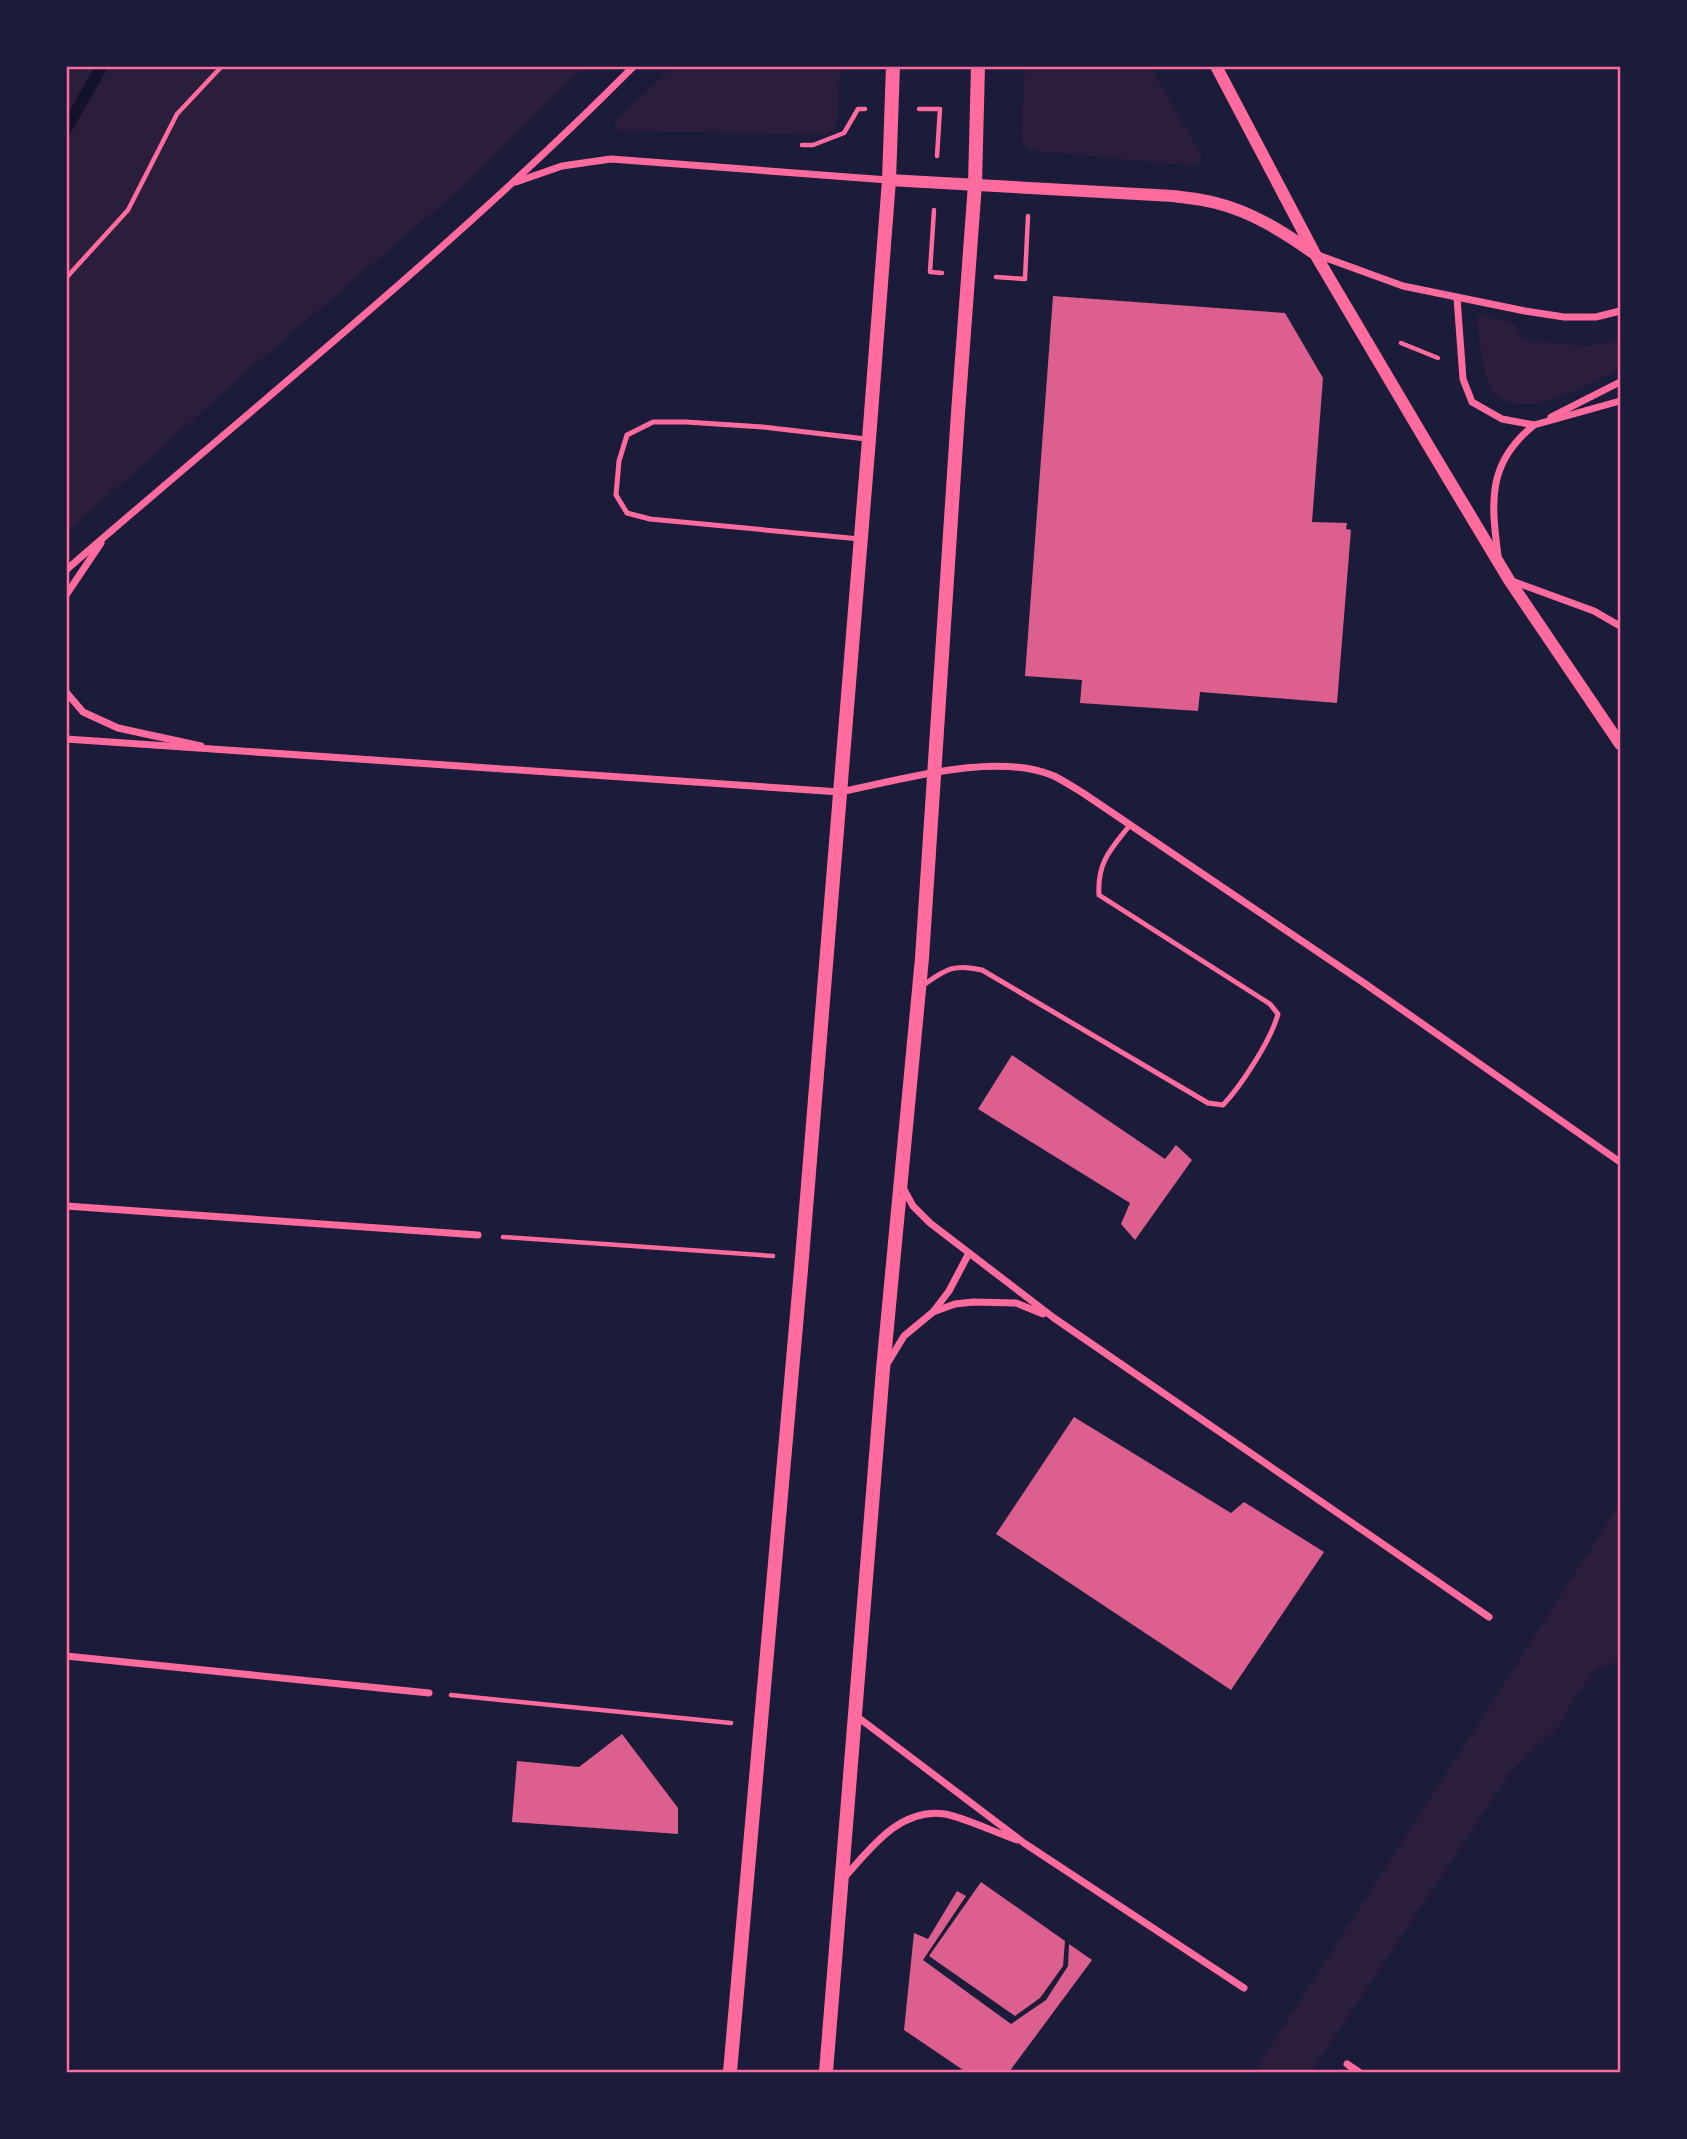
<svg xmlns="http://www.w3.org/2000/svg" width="1687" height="2139" viewBox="0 0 1687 2139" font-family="'Public Sans',sans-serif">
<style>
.green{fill:#2a1e3b}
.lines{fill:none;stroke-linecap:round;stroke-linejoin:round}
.stream{stroke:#12122b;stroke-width:12}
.building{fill:#dd5f8e}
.path{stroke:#ff6b9d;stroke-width:4.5}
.service{stroke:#ff6b9d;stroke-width:5}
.minor{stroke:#ff6b9d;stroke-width:7}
.tertiary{stroke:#ff6b9d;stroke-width:12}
.secondary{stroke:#ff6b9d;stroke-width:14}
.neatline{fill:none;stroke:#ff6b9d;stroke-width:2.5}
</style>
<rect width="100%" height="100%" fill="#1b1b3a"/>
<g class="green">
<path d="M67,67H584L468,182L251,368L67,532Z"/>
<path d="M673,67H840L838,116L833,130L822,135L623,131L616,129L615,121Z"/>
<path d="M1025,67H1150L1201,154L1200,162L1192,166L1027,150L1021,139Z"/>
<path d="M1482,314L1514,323L1523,340L1587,346L1620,340V367C1592,384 1515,428 1491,388C1481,370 1481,344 1477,324L1478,316Z"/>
<path d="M1620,1503V1660L1596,1670L1575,1696L1560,1725L1509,1774L1311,2072H1254Z"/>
</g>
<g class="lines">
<path class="stream" d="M66,129L102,66"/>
</g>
<g class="building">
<path d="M1053,296L1285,313L1323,378L1312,522L1347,523L1346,529L1351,530L1337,703L1200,692L1198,711L1080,703L1082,680L1025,676Z"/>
<path d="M1012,1055L1165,1159L1176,1145L1192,1160L1135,1240L1121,1224L1130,1203L978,1109Z"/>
<path d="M1074,1417L1231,1513L1244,1502L1324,1552L1231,1690L996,1534Z"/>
<path d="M622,1734L678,1808V1834L512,1822L517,1761L579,1767Z"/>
<path d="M981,1882L1065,1941L1063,1966L1040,1998L1015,2016L929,1956Z"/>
<path d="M957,1891L966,1896L923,1960L1011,2024L1046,2000L1068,1966L1069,1944L1092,1960L1009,2072H966L904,2030L914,1933L928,1939Z"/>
</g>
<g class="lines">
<g class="path">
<path d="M919,109H940L937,156"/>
<path d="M802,145H813L844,133L858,109H865"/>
<path d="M934,210L930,272L942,273"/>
<path d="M996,277L1025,279L1028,216"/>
<path d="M66,278L128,210L177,114L222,66"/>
<path d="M1401,343L1438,358"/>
<path d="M503,1237L773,1256"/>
<path d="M451,1695L731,1723"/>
</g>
<g class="service">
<path d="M860,539L650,519L627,513L616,495L619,461L627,435L653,422H686L763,427L866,439"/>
<path d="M922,986C945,970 953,963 982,970L1208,1103L1223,1105C1241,1086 1271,1040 1278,1014L1270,1004L1099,895C1097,862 1111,849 1130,825"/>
</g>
<g class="minor">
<path d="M516,182L562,166L611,159L888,180"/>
<path d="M1315,254L1403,286L1525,311L1564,317H1596L1620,311"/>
<path d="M1457,298L1463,379L1472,402L1502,419L1534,425L1620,401"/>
<path d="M1551,417L1620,382"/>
<path d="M1498,556C1491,501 1487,463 1534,425"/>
<path d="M66,570C257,404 455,246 634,66"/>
<path d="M1512,581L1594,611L1620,626"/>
<path d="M66,595L101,543"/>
<path d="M66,692L83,712L118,728L201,746"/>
<path d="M66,739L840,792C901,780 995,751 1054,776C1064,781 1073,787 1083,793L1364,983L1620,1162"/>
<path d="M902,1186L913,1206L930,1223L1054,1318L1489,1617"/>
<path d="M66,1206L478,1235"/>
<path d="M933,1312L949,1291L969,1253"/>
<path d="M887,1364L904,1336L933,1312L955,1304L973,1302L1016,1303L1043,1314"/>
<path d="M66,1656L429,1693"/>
<path d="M855,1715L1024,1843L1244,1988"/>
<path d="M844,1878C870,1849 900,1807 945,1814C966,1818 996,1833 1017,1840"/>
<path d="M1347,2064L1359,2072"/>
</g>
<g class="tertiary">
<path d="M1216,66L1315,254L1428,445L1509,580L1620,744"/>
<path d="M889,180L1173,196C1187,198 1202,199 1216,203C1252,212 1282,231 1312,252"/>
</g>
<g class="secondary">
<path d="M730,2072L802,1258L869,439L889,180L893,66"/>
<path d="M826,2072L883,1369L922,958L958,413L975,184L978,66"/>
</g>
</g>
<rect width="1687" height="2139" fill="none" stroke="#1b1b3a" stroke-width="136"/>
<rect x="68" y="68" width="1551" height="2003" class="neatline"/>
</svg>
